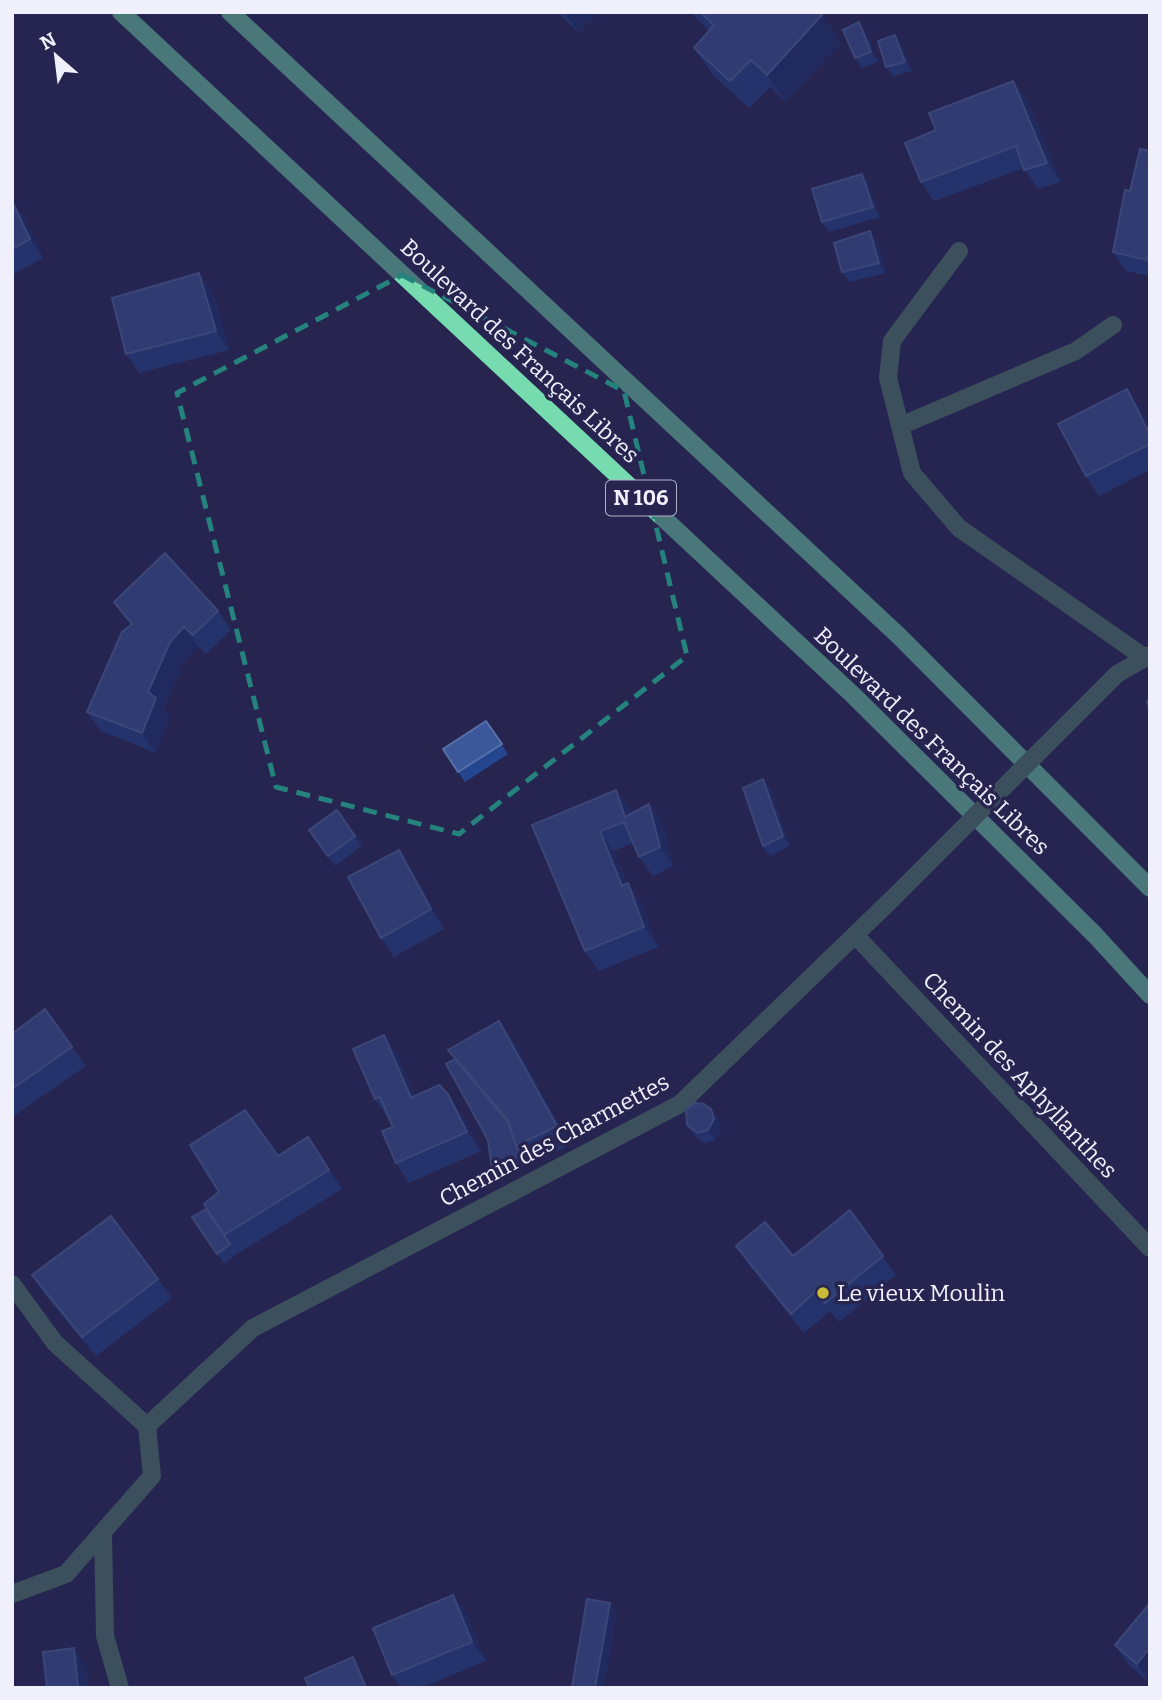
<svg xmlns="http://www.w3.org/2000/svg" width="1162" height="1700" viewBox="0 0 1162 1700" font-family="Bitter,serif">
<style>
.lines{fill:none;stroke-linecap:round;stroke-linejoin:round}
.minor{stroke:#55836d;stroke-width:18}
.major{stroke:#76dbae;stroke-width:18}
.minor-bridge{stroke:#55836d;stroke-width:18}
.wall{fill:#24468e}
.shaded-wall{fill:#1c3170}
.building{fill:#3a589a;stroke:#5670a9;stroke-width:2}
.marked{fill:none;stroke:#25827c;stroke-width:5;stroke-dasharray:14 9;stroke-linejoin:round}
.poi-dot{fill:#c9ba3a;stroke:#272550;stroke-width:2.5}
.labels{text-anchor:middle;dominant-baseline:central;stroke-width:7;stroke-linejoin:round;paint-order:stroke}
.shield{fill:#272550;stroke:#b3b3c8;stroke-width:2}
.shield-label{font-size:21px;font-weight:bold;fill:#eff0fb}
.street-label{font-size:23px;fill:#eff0fb;stroke:#272550}
.poi-label{font-size:23px;fill:#eff0fb;stroke:#272550;text-anchor:start}
</style>
<rect width="100%" height="100%" fill="#272550"/>
<g class="lines">
<g class="minor">
<path d="M959,251L892,341L888,378L912,473L959,528L1145,658"/>
<path d="M900,426L1076,351L1113,325"/>
<path d="M1117,674L1150,655"/>
<path d="M855,935L1150,1248"/>
<path d="M12,1284L55,1343L147,1426"/>
<path d="M103,1532L105,1636L120,1688"/>
<path d="M12,1594L66,1574L152,1476L147,1426L253,1328L680,1104L891,900"/>
</g>
<g class="major">
<path d="M121,12L853,695L1095,935L1150,995"/>
<path d="M230,12L899,636L1150,888"/>
</g>
<path class="minor-bridge" d="M891,900L1117,674"/>
</g>
<g class="wall">
<path d="M557,12H598L579,33Z"/>
<path d="M692,12H819L841,42L786,102L770,87L749,108L713,75L694,48L709,31L696,18Z"/>
<path d="M859,22L866,32L878,62L862,68L855,58Z"/>
<path d="M902,45L912,71L893,76L886,67Z"/>
<path d="M1027,100L1061,182L1038,189L1024,168L934,201L921,182Z"/>
<path d="M1150,151V276L1126,271L1113,252L1130,191Z"/>
<path d="M862,174L869,184L880,217L829,232L822,222Z"/>
<path d="M12,200L25,218L43,258L12,275Z"/>
<path d="M870,231L877,241L886,273L849,282L842,272Z"/>
<path d="M213,292L229,350L139,373L126,354Z"/>
<path d="M1140,408L1150,427V470L1099,496L1086,476Z"/>
<path d="M114,602L218,611L231,630L206,654L198,646L184,662L163,708L170,717L156,753L101,731L87,712L131,625Z"/>
<path d="M486,721L508,754L465,782L443,749Z"/>
<path d="M763,779L770,789L790,846L770,856L763,846Z"/>
<path d="M649,804L663,823L673,866L653,876L639,857L633,843L613,851L627,884L641,903L658,947L599,971L585,951L532,825L630,809L631,814Z"/>
<path d="M337,810L362,846L335,866L309,830Z"/>
<path d="M412,870L444,929L394,957L381,938Z"/>
<path d="M12,1034L72,1047L86,1066L12,1117Z"/>
<path d="M513,1040L570,1145L499,1179L492,1169L488,1140L455,1059L448,1050Z"/>
<path d="M397,1054L415,1096L461,1113L481,1151L409,1183L396,1163L393,1127L388,1118L375,1099Z"/>
<path d="M711,1109L718,1119L721,1129L715,1140L705,1143L694,1135L687,1125Z"/>
<path d="M308,1137L342,1189L237,1254L224,1264L192,1217L220,1228L278,1156Z"/>
<path d="M850,1210L896,1275L839,1322L830,1311L804,1333L749,1265L736,1246L793,1256Z"/>
<path d="M32,1275L158,1279L172,1298L96,1356L45,1295Z"/>
<path d="M453,1595L466,1614L486,1661L421,1688H402L392,1675Z"/>
<path d="M1150,1603V1683L1128,1664L1115,1645Z"/>
</g>
<g class="shaded-wall">
<path d="M564,12H598L579,33Z"/>
<path d="M822,15L841,42L786,102L767,75Z"/>
<path d="M859,22L866,32L878,62L871,52Z"/>
<path d="M895,35L902,45L912,71L905,62Z"/>
<path d="M1013,81L1027,100L1061,182L1047,163Z"/>
<path d="M862,174L869,184L880,217L873,207Z"/>
<path d="M12,200L25,218L43,258L30,239Z"/>
<path d="M870,231L877,241L886,273L879,263Z"/>
<path d="M1150,248V264L1147,260Z"/>
<path d="M199,273L213,292L229,350L216,331Z"/>
<path d="M1127,389L1140,408L1150,427V435Z"/>
<path d="M184,627L198,646L184,662L163,708L170,717L156,753L142,733L148,692L170,642Z"/>
<path d="M763,779L770,789L790,846L783,836Z"/>
<path d="M616,790L630,809L638,836L625,817Z"/>
<path d="M649,804L663,823L673,866L660,847Z"/>
<path d="M600,831L613,851L635,905L622,886Z"/>
<path d="M399,850L412,870L444,929L431,909Z"/>
<path d="M628,883L641,903L658,947L644,927Z"/>
<path d="M499,1021L513,1040L570,1145L557,1126Z"/>
<path d="M384,1035L397,1054L424,1117L411,1098Z"/>
<path d="M448,1094L461,1113L481,1151L467,1132Z"/>
<path d="M711,1109L718,1119L721,1129L715,1140L708,1130Z"/>
<path d="M308,1137L321,1156L342,1189L329,1170Z"/>
<path d="M453,1595L466,1614L486,1661L472,1642Z"/>
<path d="M610,1603L617,1613L604,1688H595Z"/>
<path d="M74,1648L87,1668L89,1688H78Z"/>
<path d="M1147,1651L1150,1655V1683L1137,1664Z"/>
<path d="M353,1657L359,1667L368,1688H366Z"/>
</g>
<g class="building">
<path d="M700,12H819L822,15L767,75L751,60L730,81L694,48L714,25Z"/>
<path d="M859,22L871,52L855,58L843,30Z"/>
<path d="M895,35L905,62L886,67L878,41Z"/>
<path d="M1013,81L1047,163L1024,170L1016,146L921,182L905,143L936,130L929,113Z"/>
<path d="M1140,149L1150,151V248L1147,260L1113,252L1125,190L1130,191Z"/>
<path d="M862,174L873,207L822,222L812,189Z"/>
<path d="M12,201L30,239L12,249Z"/>
<path d="M870,231L879,263L842,272L834,243Z"/>
<path d="M199,273L216,331L126,354L112,298Z"/>
<path d="M1127,389L1150,435V444L1086,476L1058,424Z"/>
<path d="M165,553L218,611L193,635L184,627L170,642L148,692L156,698L142,733L87,712L122,632L132,624L114,602Z"/>
<path d="M1150,700V712L1147,701Z"/>
<path d="M486,721L502,744L458,772L443,749Z"/>
<path d="M763,779L783,836L763,846L743,788Z"/>
<path d="M616,790L625,817L649,804L660,847L639,857L624,822L600,831L622,886L628,883L644,927L585,951L532,825Z"/>
<path d="M337,810L355,836L328,856L309,830Z"/>
<path d="M399,850L431,909L381,938L348,877Z"/>
<path d="M45,1009L72,1047L12,1089V1034Z"/>
<path d="M499,1021L557,1126L516,1146L508,1120L448,1050Z"/>
<path d="M384,1035L411,1098L439,1085L448,1094L467,1132L396,1163L382,1131L393,1127L380,1097L375,1099L353,1049Z"/>
<path d="M455,1059L508,1122L516,1146L523,1155L492,1169L488,1140L446,1064Z"/>
<path d="M695,1103L704,1104L711,1109L714,1119L708,1130L698,1133L687,1125L686,1110Z"/>
<path d="M245,1110L278,1156L308,1137L329,1170L224,1235L204,1204L219,1192L190,1145Z"/>
<path d="M206,1209L230,1244L217,1254L192,1217Z"/>
<path d="M850,1210L883,1256L825,1303L816,1291L791,1314L736,1246L765,1222L793,1256Z"/>
<path d="M111,1216L158,1279L82,1337L32,1275Z"/>
<path d="M453,1595L472,1642L392,1675L373,1628Z"/>
<path d="M587,1599L610,1603L595,1688H574L572,1687Z"/>
<path d="M1150,1603V1653L1147,1651L1137,1664L1115,1645Z"/>
<path d="M74,1648L78,1688H47L43,1652Z"/>
<path d="M353,1657L366,1688H309L305,1678Z"/>
</g>
<path d="M0 0H1162V1700H0ZM402,275L624,391L687,656L459,834L276,787L177,393Z" fill="#272550" fill-opacity=".55" fill-rule="evenodd"/>
<path class="marked" d="M402,275L624,391L687,656L459,834L276,787L177,393Z"/>
<circle class="poi-dot" cx="823" cy="1293" r="7"/>
<g class="labels">
<rect class="shield" x="606" y="480.5" width="70" height="35" rx="5"/>
<g class="shield-label">
<text x="641" y="498">N 106</text>
</g>
<g class="street-label">
<text transform="translate(520 351) rotate(43)">Boulevard des Français Libres</text>
<text transform="translate(932 741) rotate(44)">Boulevard des Français Libres</text>
<text transform="translate(1020 1075) rotate(47)">Chemin des Aphyllanthes</text>
<text transform="translate(554 1140) rotate(-28)">Chemin des Charmettes</text>
</g>
<g class="poi-label">
<text x="837" y="1293">Le vieux Moulin</text>
</g>
</g>
<rect width="1162" height="1700" fill="none" stroke="#eff0fb" stroke-width="28"/>
<g transform="translate(56 56) rotate(332)" stroke="#272550" stroke-width="5" paint-order="stroke">
<path d="M0-5L12 26L0 18L-12 26Z" fill="#eff0fb"/>
<text y="-10" font-size="19" font-weight="bold" text-anchor="middle" fill="#eff0fb">N</text>
</g>
</svg>
